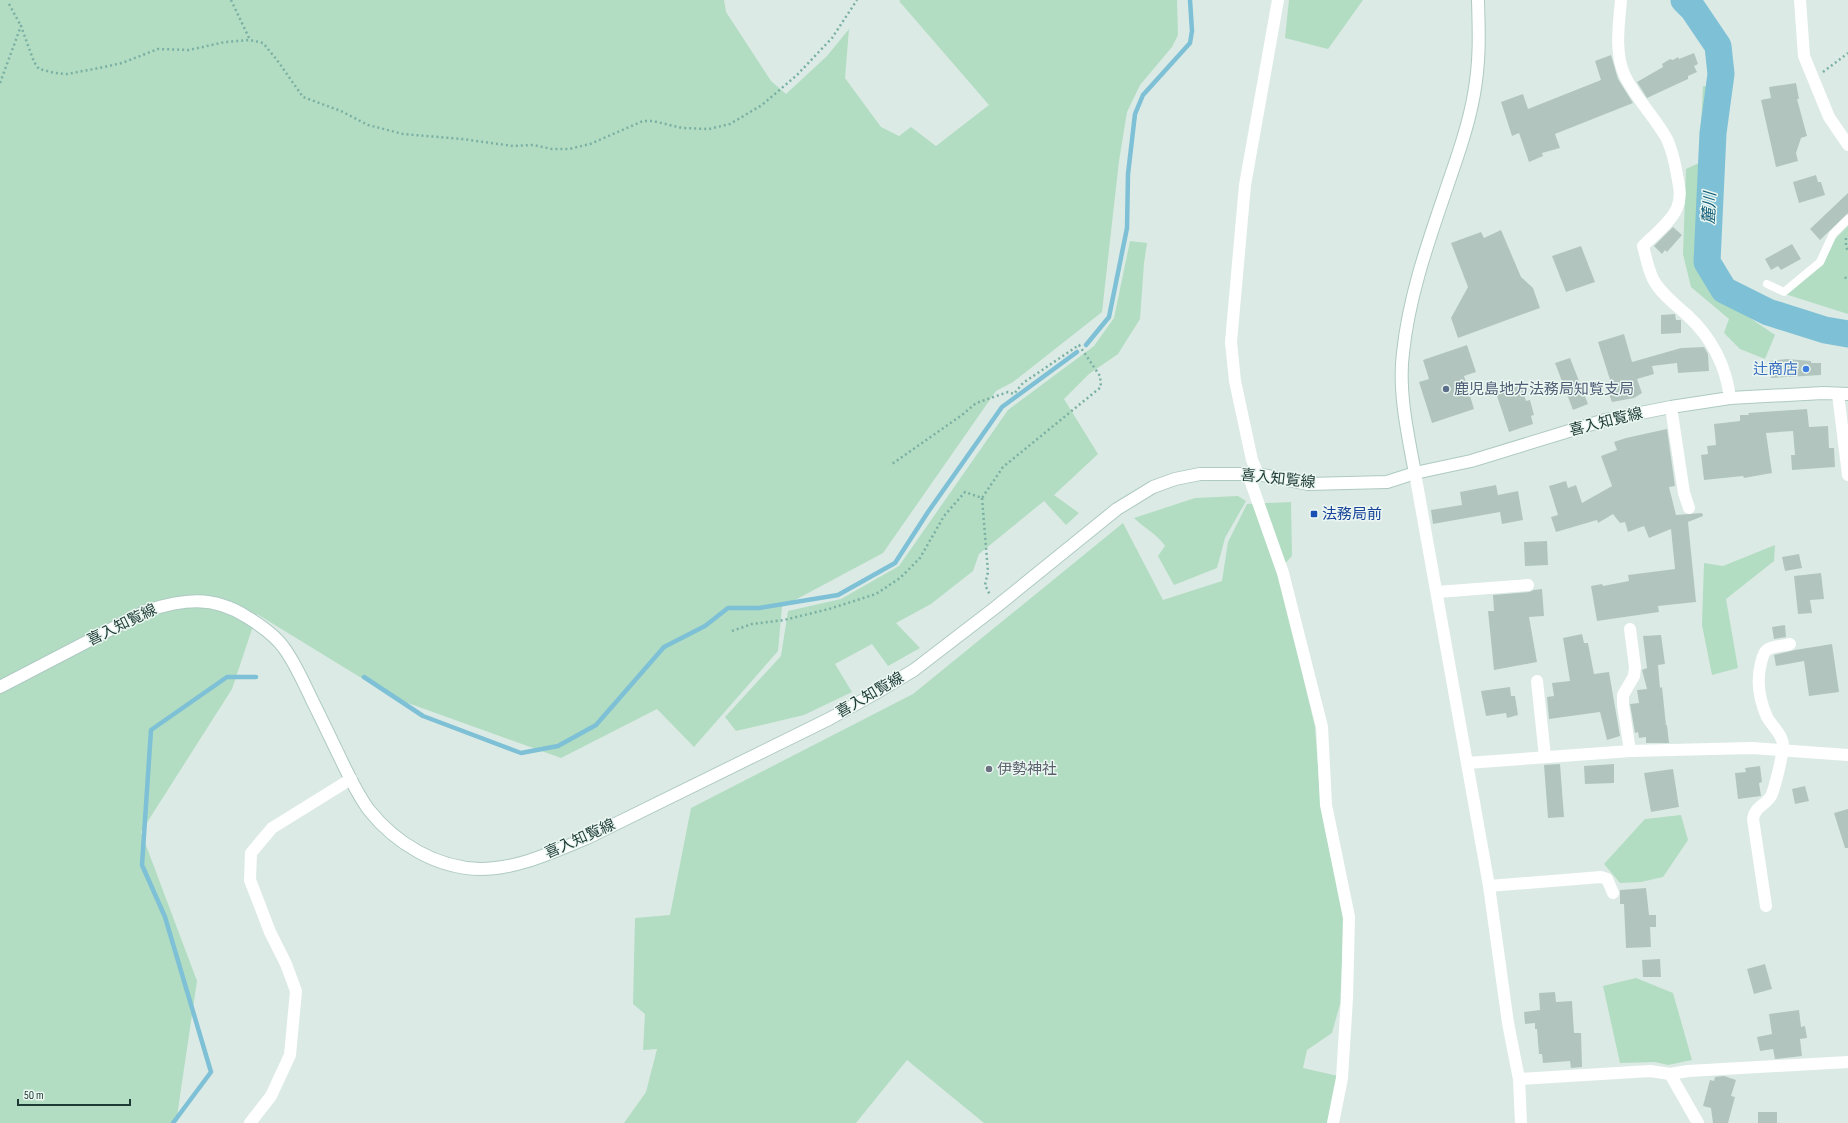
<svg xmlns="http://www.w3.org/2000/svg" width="1848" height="1123" viewBox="0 0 1848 1123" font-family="'Sofia Sans Condensed','Noto Sans JP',sans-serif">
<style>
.green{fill:#b2ddc2}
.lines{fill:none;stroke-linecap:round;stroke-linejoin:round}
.stream{stroke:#7ec0d5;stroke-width:4.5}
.river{stroke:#7ec0d5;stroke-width:27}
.building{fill:#b1c5be}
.secondary-casing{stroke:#aecac3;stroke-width:14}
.path{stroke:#7ab0a4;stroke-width:2.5;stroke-dasharray:2 3;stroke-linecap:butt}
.lane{stroke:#fff;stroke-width:8}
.street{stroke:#fff;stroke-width:12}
.secondary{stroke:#fff;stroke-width:12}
.shop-dot{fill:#3f7fe0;stroke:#ecf7f2;stroke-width:1.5}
.service-dot{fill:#5c6f8a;stroke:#ecf7f2;stroke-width:1.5}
.transit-dot{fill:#1a4fb4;stroke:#ecf7f2;stroke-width:1.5}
.worship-dot{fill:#6b7280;stroke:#ecf7f2;stroke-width:1.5}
.labels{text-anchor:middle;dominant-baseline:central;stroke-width:3;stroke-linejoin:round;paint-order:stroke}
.shop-label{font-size:15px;fill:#366cbe;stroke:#ecf7f2;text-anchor:end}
.service-label{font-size:15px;fill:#4e5e75;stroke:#ecf7f2;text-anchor:start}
.street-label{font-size:15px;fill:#1d3a35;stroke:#ecf7f2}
.transit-label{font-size:15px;fill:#164399;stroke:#ecf7f2;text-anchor:start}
.worship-label{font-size:15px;fill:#5b616d;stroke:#ecf7f2;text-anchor:start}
.water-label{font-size:16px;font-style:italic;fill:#145f79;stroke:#ecf7f2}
</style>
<rect width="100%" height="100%" fill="#dceae5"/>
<g class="green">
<path d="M0,0H724L726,12L771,81L786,94L827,56L849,29L845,78L881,127L899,136L911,127L936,146L989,105L899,1L901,0H1177L1178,35L1172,47L1140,85L1127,112L1119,161L1102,312L1013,382L996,391L883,553L782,607L778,651L694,747L657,709L561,758L394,698L257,614L232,689L141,832L197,981L176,1123H0Z"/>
<path d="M1289,0H1363L1328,49L1285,38Z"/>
<path d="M1703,86L1709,87L1701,205L1700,264L1715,294L1775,335L1765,359L1740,349L1724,333L1729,319L1691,287L1683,254L1686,169L1699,163Z"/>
<path d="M1848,226V314L1785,294L1823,265L1835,239Z"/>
<path d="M1130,241L1147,243L1144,263L1140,319L1118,354L1089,374L1064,399L1098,454L1054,495L1079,513L1066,525L1044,501L979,554L973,571L931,604L896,623L920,648L888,666L872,644L835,664L852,692L804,715L736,731L725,717L781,656L788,611L841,599L899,566L1008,410L1094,346L1114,318Z"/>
<path d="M1238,496L1246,501L1225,538L1217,568L1174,585L1158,556L1165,546C1157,534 1144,528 1134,518L1195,498Z"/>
<path d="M1291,502L1292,556L1278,571L1315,727L1321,808L1344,924L1340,1004L1332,1033L1307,1050L1303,1068L1338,1076L1329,1123H984L907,1060L856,1123H624L646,1092L657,1049L643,1050L645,1014L633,1004L635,918L670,915L691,808L913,694L1123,523L1163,600L1222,581L1228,542L1247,504Z"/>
<path d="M1775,545L1774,561L1726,599L1738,668L1712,675L1702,625L1704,563L1723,566Z"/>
<path d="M1681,815L1688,840L1663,877L1641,882L1620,883L1604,864L1645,819Z"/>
<path d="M1636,978L1673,993L1692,1060L1668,1065L1655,1062L1620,1063L1603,986Z"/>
</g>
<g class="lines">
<g class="stream">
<path d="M1086,345L1109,317L1127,228L1128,174L1135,114L1143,95L1190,43L1192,31L1190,0"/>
<path d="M364,677L423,716L521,753L558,746L596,725L664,647L705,626L728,608H759L838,595L895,563L928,512L1002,407L1077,352"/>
<path d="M173,1123L211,1072L165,917L142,865L151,730L227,677H256"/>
</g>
<path class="river" d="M1684,0L1693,9L1718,46L1721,74L1713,133L1707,262L1724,290L1768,312L1825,330L1848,334"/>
</g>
<g class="building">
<path d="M1694,53L1698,64L1694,66L1697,72L1688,76V79L1647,98L1637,82L1663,67L1662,64L1670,59L1673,60L1678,57L1679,59Z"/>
<path d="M1611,55L1618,79L1633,103L1555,134L1560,148L1542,153L1543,156L1529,162L1519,133L1512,136L1501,102L1523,94L1528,109L1601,80L1595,61Z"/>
<path d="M1796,83L1799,99H1797L1807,136L1801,138L1796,153L1798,161L1776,167L1761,100L1771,98L1769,87Z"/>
<path d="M1816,175L1818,182H1821L1825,195L1799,203L1793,182Z"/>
<path d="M1848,193V213L1820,240L1810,229Z"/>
<path d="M1673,227L1682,235L1667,252L1665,250L1662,254L1654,246Z"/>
<path d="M1501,230L1521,277L1533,288L1540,308L1458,338L1451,318L1468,287L1451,243L1481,232L1484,238Z"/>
<path d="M1792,244L1801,259L1781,270L1778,266L1771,270L1765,259Z"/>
<path d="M1581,246L1595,282L1566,292L1552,256Z"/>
<path d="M1675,314L1676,320H1681V333L1661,334V315Z"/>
<path d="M1624,334L1632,362L1681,348L1704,347L1708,354L1709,371L1678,373L1677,363L1652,366L1654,374L1637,379L1642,393L1634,398L1612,402L1608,391L1613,389L1598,342Z"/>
<path d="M1467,345L1476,372L1464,376L1474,409L1432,423L1419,382L1429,379L1423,360Z"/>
<path d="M1570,358L1588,404L1573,410L1555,363Z"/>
<path d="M1787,359L1811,361V363H1821V375L1771,378L1769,361Z"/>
<path d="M1521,385L1526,401L1530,400L1534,415L1531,416L1533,424L1509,432L1496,393Z"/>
<path d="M1807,409L1809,427L1828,426L1829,448H1834L1835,467L1792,470L1791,455H1795L1793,431L1766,433L1772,473L1744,478L1743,476L1704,480L1701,455L1708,454L1707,446L1716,445L1714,424L1740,421V415H1749L1748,413Z"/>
<path d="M1667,429L1675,486L1669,487L1676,515L1702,513L1703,516L1688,522L1696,602L1658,606L1659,612L1597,621L1591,586L1602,584L1603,586L1629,581L1628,575L1675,569L1671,529L1649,538L1644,526L1628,532L1625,522L1620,523L1613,514L1598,523L1597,520L1556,532L1551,517L1558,515L1549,486L1566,481L1568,488L1576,485L1582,503L1612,486L1601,456L1617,450L1614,442L1626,438Z"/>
<path d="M1496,485L1498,495L1518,491L1523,520L1502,524L1500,512L1433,524L1431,510L1462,505L1460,492Z"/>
<path d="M1547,541L1548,565L1525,566L1524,542Z"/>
<path d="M1799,554L1802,568L1785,571L1782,557Z"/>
<path d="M1821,573L1824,599L1810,600L1812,613L1798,614L1794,576Z"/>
<path d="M1542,589L1544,616L1529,617L1537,662L1494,670L1488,611H1494L1493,595L1529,592L1534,590Z"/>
<path d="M1785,625L1786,637L1774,639L1772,627Z"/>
<path d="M1582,634L1584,643H1588L1594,674L1609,672L1620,736L1607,740L1600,712L1549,719L1547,697L1554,696L1552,683L1570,681L1563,638Z"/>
<path d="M1661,635L1665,664L1658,665L1660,688L1662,687L1666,725H1667L1669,743H1646V737L1639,738L1638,732L1635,733L1630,704L1639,703L1637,690L1647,689L1642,670L1647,668L1643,636Z"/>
<path d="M1832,644L1839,692L1809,696L1804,661L1776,666L1774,655L1795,650Z"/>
<path d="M1510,687L1511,696H1515L1518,715L1507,718L1506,713L1486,716L1481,691Z"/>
<path d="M1560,764L1564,817L1548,818L1544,765Z"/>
<path d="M1614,764V783L1585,784L1584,766Z"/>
<path d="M1760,766L1762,782L1759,783L1761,796L1738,799L1735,773L1746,772L1745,768Z"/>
<path d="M1673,769L1679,807L1651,812L1644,773Z"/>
<path d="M1805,786L1809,801L1795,804L1792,789Z"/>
<path d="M1848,809V848H1845L1834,813Z"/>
<path d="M1646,888L1649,915H1656V927H1650L1651,947L1626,948L1624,904H1620V890Z"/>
<path d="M1660,959L1661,977H1643L1642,960Z"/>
<path d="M1765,964L1772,989L1754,994L1747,969Z"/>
<path d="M1555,992L1556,1002L1572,1001L1574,1033H1581L1582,1067L1571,1068L1570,1061L1543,1063L1542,1054H1539L1537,1029H1535V1023L1525,1024L1524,1012L1540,1010L1539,993Z"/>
<path d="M1799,1010L1801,1027L1805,1026L1807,1038L1800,1039L1802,1056L1775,1059L1773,1049L1760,1051L1757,1037L1772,1034L1769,1014Z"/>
<path d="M1724,1076L1736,1080L1731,1096L1735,1097L1728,1123H1713L1711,1108L1703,1106L1710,1080L1714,1081L1715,1077Z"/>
<rect x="1758" y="1112" width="19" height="11"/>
</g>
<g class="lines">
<g class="secondary-casing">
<g id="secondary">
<path d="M1415,473C1408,436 1398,391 1403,353C1409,294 1430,237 1449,181C1459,152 1469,123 1474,94C1480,61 1479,33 1478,0"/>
<path d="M0,687L146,611C183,599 213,595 247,617C260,625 275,635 284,648C295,663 303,681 311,698C322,720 333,743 344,766C351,780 359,797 369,810C396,844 437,868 480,869C518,869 553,852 587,838L829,719L874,694L914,670L996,607L1117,509L1153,487L1175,479L1200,474H1258L1308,484L1387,482L1415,473L1471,461L1605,420L1671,407L1730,398L1823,393L1848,394"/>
</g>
</g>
<g class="path">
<path d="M231,0L250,40"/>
<path d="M9,4L21,26"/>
<path d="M1823,72L1848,53"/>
<path d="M0,83L21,26L34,62L39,69L55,73L67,74L99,68L122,63L158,49L189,50L225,42L250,40L263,43L277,60L303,97L341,111L368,125L403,134L462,139L513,146L533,145L552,149H569L590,144L643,121H653L682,128L709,129L730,124L762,105L797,75L832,38L857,0"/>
<path d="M1846,238V246L1848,252"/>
<path d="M1845,277L1848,281"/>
<path d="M982,498L988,572L985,585L990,595"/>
<path d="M732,631L752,624L784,620L829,609L876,594L900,578L920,558L944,516L965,492L982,498L1003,467L1101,387L1100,376L1079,345L1023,383L1014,394L1008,392L976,403L962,415L892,464"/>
</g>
<path class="lane" d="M1767,284L1784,292L1820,262L1833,234L1848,219"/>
<g class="street">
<path d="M1621,0C1619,24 1614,53 1625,76C1636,99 1655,117 1667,139C1672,150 1675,163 1677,175C1679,186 1682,196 1677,208C1671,222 1654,235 1643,246C1646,257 1648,269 1653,279C1660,293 1676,305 1687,315C1711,337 1726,366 1730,398"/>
<path d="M1800,0L1804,56L1829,117L1848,145"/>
<path d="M1838,394L1848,475"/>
<path d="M1671,407L1684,493L1689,508"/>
<path d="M1415,473L1489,886L1508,1023L1519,1079L1521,1123"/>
<path d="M1248,474L1283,573L1322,727L1326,805L1349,917L1347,998L1342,1078L1333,1123"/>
<path d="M1258,474L1252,460L1235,381L1231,342L1245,185L1278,0"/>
<path d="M1437,592L1528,585"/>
<path d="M1537,681L1545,757"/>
<path d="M1630,751L1623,705V695L1634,676L1635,667L1630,629"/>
<path d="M1467,763L1630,751L1752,748L1848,755"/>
<path d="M1489,886L1601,877L1607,879L1613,893"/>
<path d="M1766,906L1753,819C1755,806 1765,806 1771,796C1775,788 1782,757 1783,748C1784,735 1773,728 1767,717C1759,699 1756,682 1761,663C1762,659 1763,653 1767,650C1772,646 1784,646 1790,644"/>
<path d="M1670,1074L1698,1123"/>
<path d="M1519,1079L1650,1071L1670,1074L1688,1071L1848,1062"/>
<path d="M250,1123L271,1096L290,1055L296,991L286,964L270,932L250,880L251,853L272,828L351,779"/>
</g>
<use href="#secondary" class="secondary"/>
</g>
<circle class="shop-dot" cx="1806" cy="369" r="4"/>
<circle class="service-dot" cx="1446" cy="389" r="4"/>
<rect class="transit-dot" x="1310" y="510" width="8" height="8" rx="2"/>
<circle class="worship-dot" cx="989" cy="769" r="4"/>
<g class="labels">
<g class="shop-label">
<text x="1798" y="369">辻商店</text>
</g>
<g class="service-label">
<text x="1454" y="389">鹿児島地方法務局知覧支局</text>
</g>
<g class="street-label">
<text transform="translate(1606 422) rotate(-14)">喜入知覧線</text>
<text transform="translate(1278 479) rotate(6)">喜入知覧線</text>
<text transform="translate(122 625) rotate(-26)">喜入知覧線</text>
<text transform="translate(870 695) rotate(-30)">喜入知覧線</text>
<text transform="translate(580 839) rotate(-24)">喜入知覧線</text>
</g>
<g class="transit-label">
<text x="1322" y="514">法務局前</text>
</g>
<g class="worship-label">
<text x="997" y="769">伊勢神社</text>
</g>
<g class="water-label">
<text transform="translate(1710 208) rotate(-87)">麓川</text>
</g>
</g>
<path d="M18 1099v6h112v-6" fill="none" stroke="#1d3a35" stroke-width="2"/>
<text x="24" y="1099" font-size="12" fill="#1d3a35" stroke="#ecf7f2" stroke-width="3" paint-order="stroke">50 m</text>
</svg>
